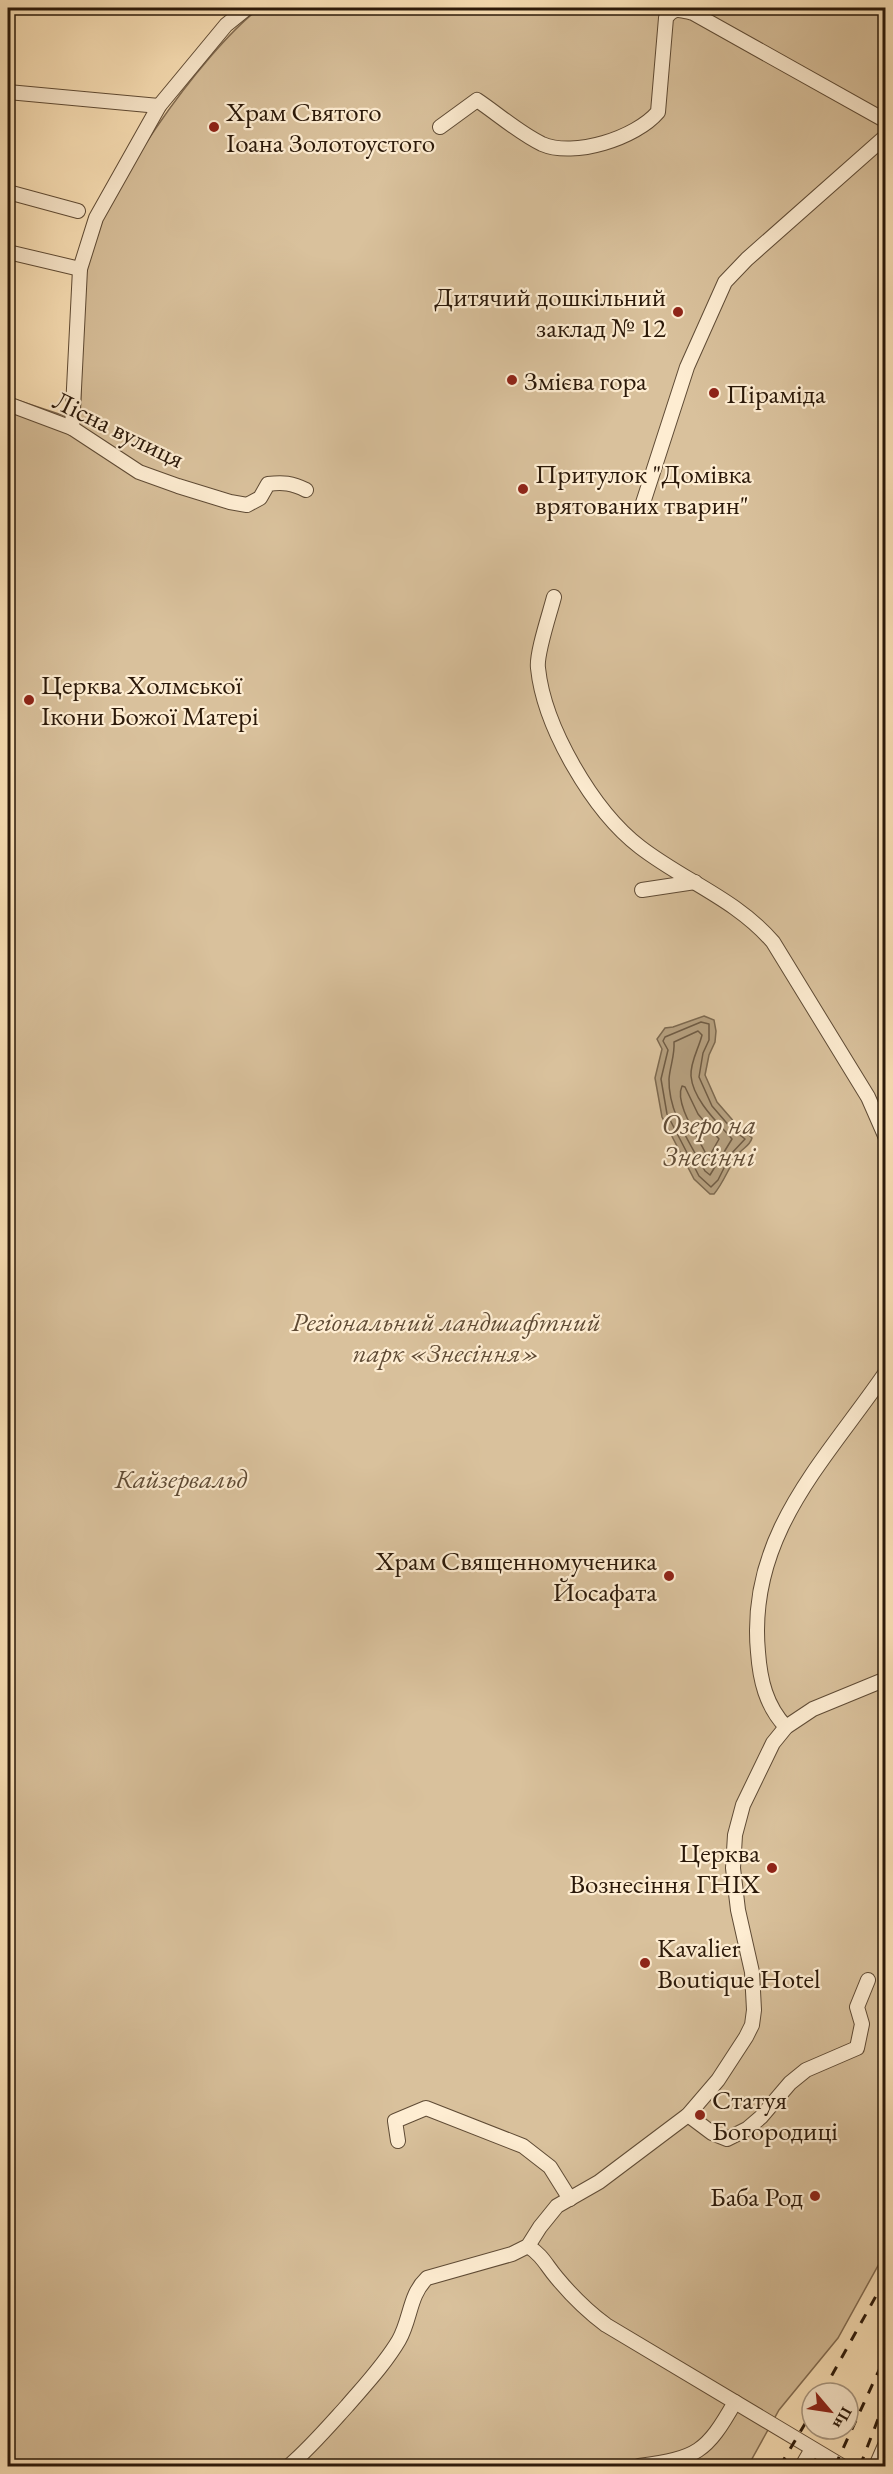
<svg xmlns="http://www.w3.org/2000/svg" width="893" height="2474" viewBox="0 0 893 2474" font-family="'EB Garamond',serif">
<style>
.green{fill:#d9c19c;stroke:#826c52;stroke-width:1.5}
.water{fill:#b59f7e;stroke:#7d694f;stroke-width:1.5}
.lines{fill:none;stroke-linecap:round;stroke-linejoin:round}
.shore{stroke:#705c44;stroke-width:1.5}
.minor-casing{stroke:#5f4b35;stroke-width:16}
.minor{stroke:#feedd2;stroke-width:14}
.rail{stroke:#2a1809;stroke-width:3;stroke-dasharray:10 10;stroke-linecap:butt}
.poi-dot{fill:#8f2418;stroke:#feedd2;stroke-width:2}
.labels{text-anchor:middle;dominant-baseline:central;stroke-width:4.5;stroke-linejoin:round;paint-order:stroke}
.poi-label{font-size:27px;fill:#2a1809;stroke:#feedd2;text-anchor:start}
.street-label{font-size:27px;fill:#2a1809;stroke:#feedd2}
.park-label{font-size:27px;font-style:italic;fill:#5f4b35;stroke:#feedd2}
.water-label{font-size:28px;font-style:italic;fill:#624e38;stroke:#feedd2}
</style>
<rect width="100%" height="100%" fill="#fde4ba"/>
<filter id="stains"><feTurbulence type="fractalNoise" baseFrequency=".00333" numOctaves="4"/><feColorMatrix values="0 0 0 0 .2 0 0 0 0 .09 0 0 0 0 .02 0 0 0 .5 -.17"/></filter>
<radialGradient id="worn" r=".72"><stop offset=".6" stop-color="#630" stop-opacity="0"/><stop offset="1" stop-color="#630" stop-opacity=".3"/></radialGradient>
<path class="green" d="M260,8H885V2253L838,2338L779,2410L748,2466H8V397L80,421C81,386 82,351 83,316C84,301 83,285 85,270C96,201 204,49 260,8Z"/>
<path class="water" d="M704,1016L714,1020L716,1031L715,1042L709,1055L705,1075L717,1102L736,1124L752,1138C750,1145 745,1147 740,1152C729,1165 725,1181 714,1194H710L694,1179L662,1117L655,1078L662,1049L657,1039L665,1028L673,1027Z"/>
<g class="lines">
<g class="shore">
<path d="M701,1022L709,1024V1040L703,1053L699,1077L712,1106L731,1128L745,1139L731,1154L718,1180L711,1187L699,1176L667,1114L661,1079L668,1050L663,1041L665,1037Z"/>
<path d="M698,1031L702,1035C699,1048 690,1062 691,1076C693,1100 718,1123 732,1139L710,1175L705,1171C690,1143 668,1112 669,1079C670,1066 675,1055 674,1042Z"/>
<path d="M682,1086L685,1087L698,1114L719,1139L710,1155L706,1154C698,1137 674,1103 682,1086Z"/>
</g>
<g class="minor-casing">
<g id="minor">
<path d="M8,92L159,106"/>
<path d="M440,127L477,100C498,114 519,133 542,144C574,158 636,138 658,112L666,18C674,6 681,10 693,13L886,121"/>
<path d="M8,192L78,211"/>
<path d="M8,252L80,269"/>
<path d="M8,404L72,428L139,472L178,486L230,502L247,505L260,498L268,484C283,482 292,483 306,490"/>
<path d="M72,428L80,269L96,218L159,106L226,25L247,8"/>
<path d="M642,506L687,367L725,282L747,259L886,136"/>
<path d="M554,597C550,613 536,654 538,668C544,727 593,811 640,847C684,881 736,899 773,942L868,1097L886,1138"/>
<path d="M642,890L695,882"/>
<path d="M786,1727C766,1706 760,1680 758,1652C747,1535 825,1461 886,1372"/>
<path d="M688,2115L712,2133L727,2139L747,2129L761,2117L790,2083L806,2070L857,2048L862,2024L857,2007L868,1980"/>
<path d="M398,2141L395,2121L426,2108L523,2146L550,2167L570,2199"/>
<path d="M528,2246C544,2257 545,2264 557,2278C572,2296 587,2311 606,2325L842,2466"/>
<path d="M289,2466C310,2448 328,2427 347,2406C365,2385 385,2364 399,2340C411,2319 409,2295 427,2278L512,2254L528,2246L540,2227L557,2206L599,2182L688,2115L718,2080L746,2037L752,2025L754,2010L752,1972L738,1910L733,1868L735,1835L743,1805L773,1743L786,1727L813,1709L886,1679"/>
<path d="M639,2466C697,2458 706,2453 735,2402"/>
<path d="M802,2466L812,2449"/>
<path d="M876,2466L886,2443"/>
</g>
</g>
<use href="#minor" class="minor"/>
<g class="rail">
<path d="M822,2393L886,2278"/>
<path d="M780,2466L812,2412"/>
<path d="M835,2466L886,2355"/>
<path d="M860,2466L885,2401"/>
</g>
</g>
<g class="poi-dot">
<circle cx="214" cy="127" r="6"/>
<circle cx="678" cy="312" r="6"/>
<circle cx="512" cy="380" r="6"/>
<circle cx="714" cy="393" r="6"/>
<circle cx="523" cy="489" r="6"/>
<circle cx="29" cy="700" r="6"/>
<circle cx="669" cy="1576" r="6"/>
<circle cx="772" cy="1868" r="6"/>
<circle cx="645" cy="1963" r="6"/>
<circle cx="700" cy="2115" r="6"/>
<circle cx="815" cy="2196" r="6"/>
</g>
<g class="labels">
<g class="poi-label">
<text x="226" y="111">Храм Святого<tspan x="226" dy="31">Іоана Золотоустого</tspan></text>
<text x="666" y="296" text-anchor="end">Дитячий дошкільний<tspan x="666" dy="31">заклад № 12</tspan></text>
<text x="524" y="380">Змієва гора</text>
<text x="726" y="393">Піраміда</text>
<text x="535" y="473">Притулок "Домівка<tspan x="535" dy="31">врятованих тварин"</tspan></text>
<text x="41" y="684">Церква Холмської<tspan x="41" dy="31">Ікони Божої Матері</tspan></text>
<text x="657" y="1560" text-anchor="end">Храм Священномученика<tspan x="657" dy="31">Йосафата</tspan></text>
<text x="760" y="1852" text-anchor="end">Церква<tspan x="760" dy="31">Вознесіння ГНІХ</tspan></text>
<text x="657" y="1947">Kavalier<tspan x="657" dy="31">Boutique Hotel</tspan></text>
<text x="712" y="2099">Статуя<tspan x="712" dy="31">Богородиці</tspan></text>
<text x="803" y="2196" text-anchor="end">Баба Род</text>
</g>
<g class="street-label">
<text transform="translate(119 429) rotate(26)">Лісна вулиця</text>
</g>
<g class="park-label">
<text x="446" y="1321">Регіональний ландшафтний<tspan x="446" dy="31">парк «Знесіння»</tspan></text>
<text x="181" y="1478">Кайзервальд</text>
</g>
<g class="water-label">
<text x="709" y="1124">Озеро на<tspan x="709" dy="32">Знесінні</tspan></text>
</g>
</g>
<rect width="893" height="2474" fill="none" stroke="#fde4ba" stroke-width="30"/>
<rect x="9" y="9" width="875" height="2456" fill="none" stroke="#2a1809" stroke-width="3"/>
<rect x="15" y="15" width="863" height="2444" fill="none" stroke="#2a1809" stroke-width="1.5"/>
<g transform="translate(830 2411) rotate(119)"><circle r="28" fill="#feedd2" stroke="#a99882" stroke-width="1.5"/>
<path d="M0-4.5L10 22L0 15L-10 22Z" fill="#8f2418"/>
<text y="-9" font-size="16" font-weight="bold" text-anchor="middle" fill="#2a1809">Пн</text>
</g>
<rect width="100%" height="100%" filter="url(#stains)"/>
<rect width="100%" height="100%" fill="url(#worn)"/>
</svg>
